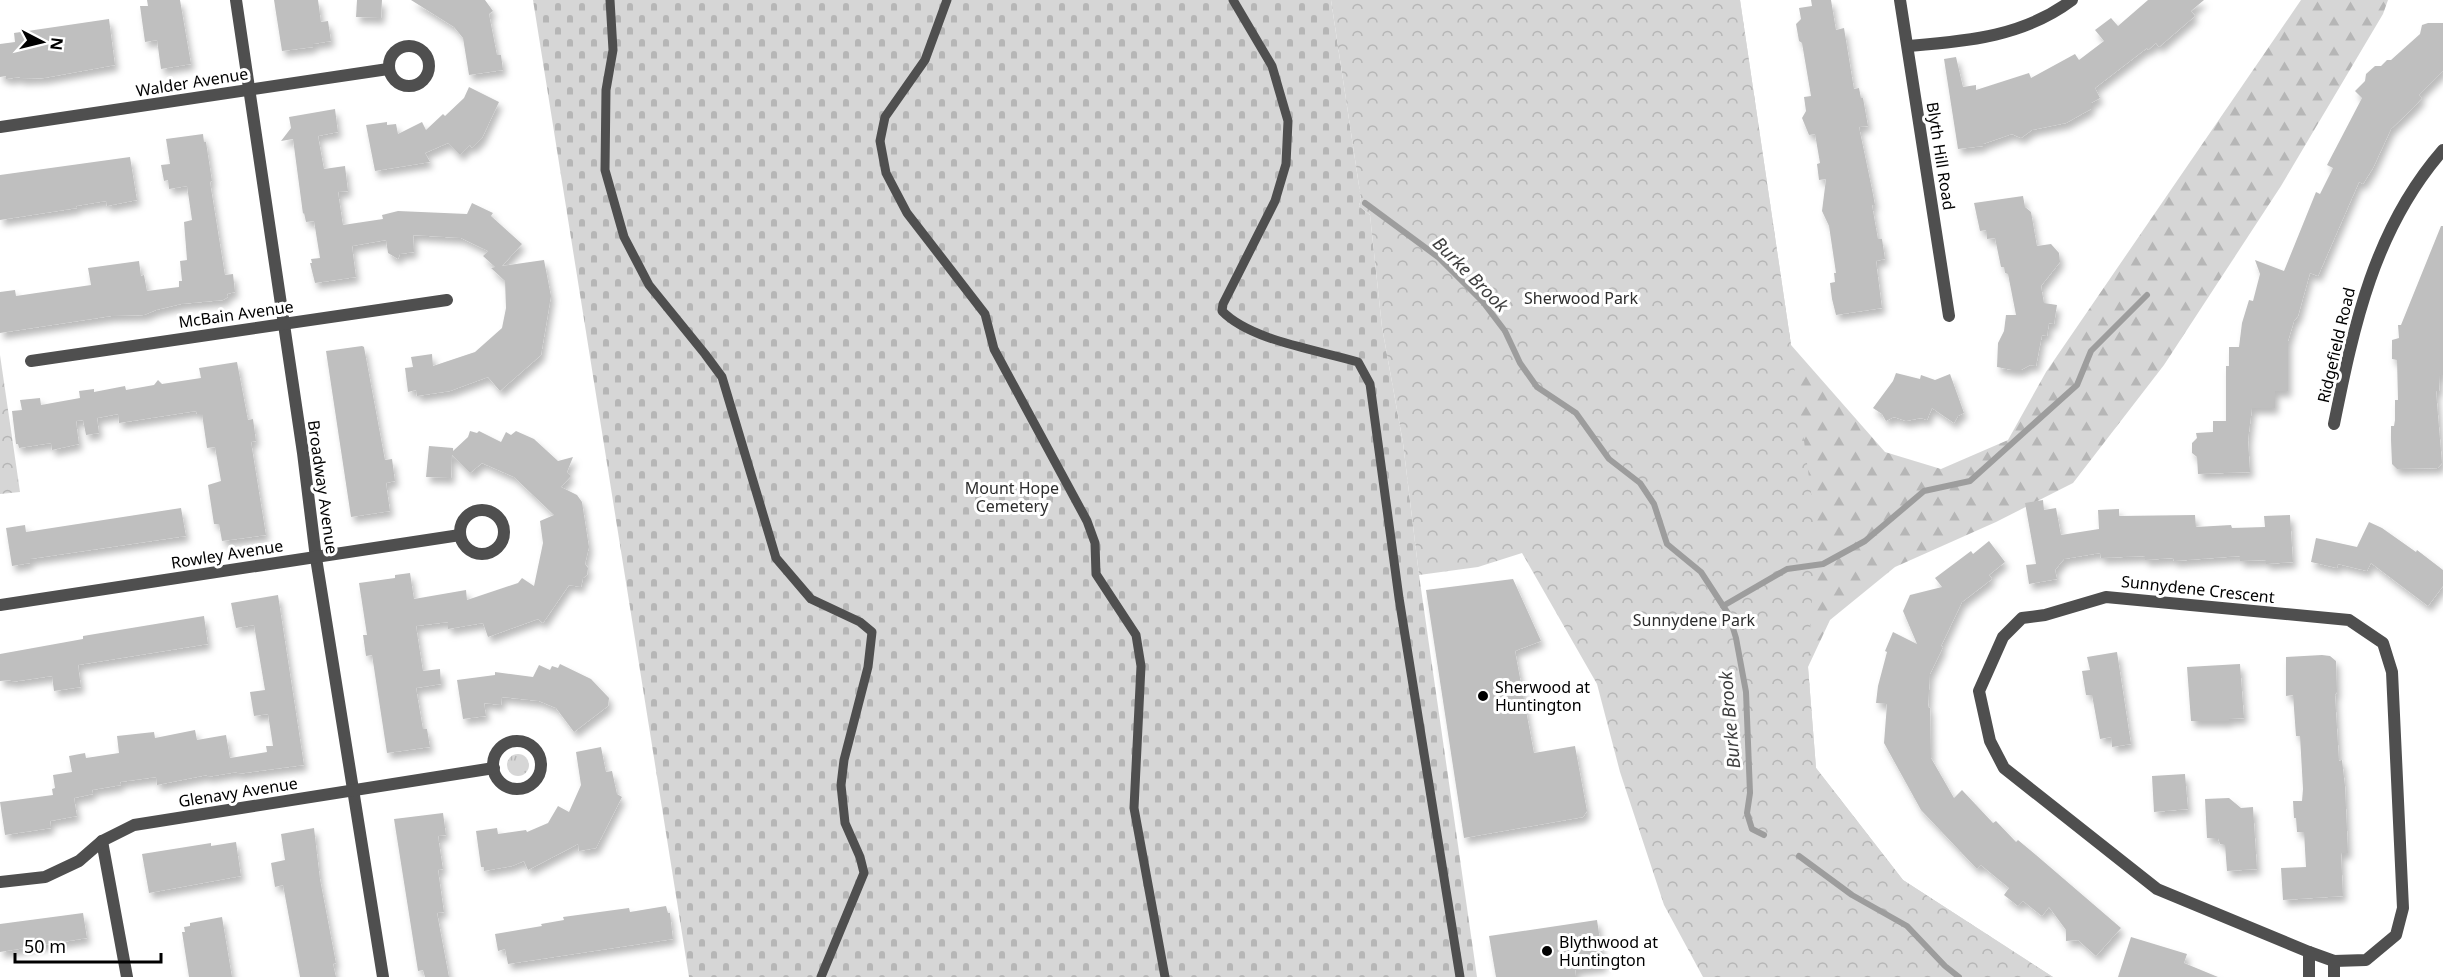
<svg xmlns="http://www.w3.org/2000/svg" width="2443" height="977" viewBox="0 0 2443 977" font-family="'Noto Sans',sans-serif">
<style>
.grass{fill:url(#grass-tufts)}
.forest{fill:url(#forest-firs)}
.cemetery{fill:url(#cemetery-stones)}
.park{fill:url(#park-crowns)}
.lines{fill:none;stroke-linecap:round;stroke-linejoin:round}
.stream{stroke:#9d9d9d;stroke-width:6}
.building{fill:#bfbfbf;filter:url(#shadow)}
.service{stroke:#4f4f4f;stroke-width:9}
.minor{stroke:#4f4f4f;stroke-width:12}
.poi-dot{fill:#000;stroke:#fff;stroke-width:2}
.labels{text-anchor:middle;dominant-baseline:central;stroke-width:6;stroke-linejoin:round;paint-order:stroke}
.street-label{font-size:16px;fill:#000;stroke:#fff}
.park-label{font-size:16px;fill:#2d2d2d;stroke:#fff}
.poi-label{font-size:16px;fill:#000;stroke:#fff;text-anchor:start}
.water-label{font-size:18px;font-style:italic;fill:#3e3e3e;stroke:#fff}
</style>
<defs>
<pattern id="grass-tufts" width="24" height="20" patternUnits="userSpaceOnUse" patternTransform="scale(1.5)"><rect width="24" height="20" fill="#d6d6d6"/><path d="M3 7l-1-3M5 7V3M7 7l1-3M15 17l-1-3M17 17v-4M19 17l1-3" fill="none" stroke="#b6b6b6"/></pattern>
<pattern id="forest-firs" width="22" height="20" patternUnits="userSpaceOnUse" patternTransform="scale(1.5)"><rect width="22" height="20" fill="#d6d6d6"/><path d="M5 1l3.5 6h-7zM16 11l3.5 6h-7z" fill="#b6b6b6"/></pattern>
<pattern id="cemetery-stones" width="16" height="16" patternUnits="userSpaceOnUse" patternTransform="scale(1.5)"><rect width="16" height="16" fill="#d6d6d6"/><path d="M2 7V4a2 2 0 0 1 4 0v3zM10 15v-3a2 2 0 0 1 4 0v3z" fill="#b6b6b6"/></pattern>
<pattern id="park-crowns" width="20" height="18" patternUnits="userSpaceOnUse" patternTransform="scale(1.5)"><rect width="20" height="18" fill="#d6d6d6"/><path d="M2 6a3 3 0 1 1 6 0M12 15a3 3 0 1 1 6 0" fill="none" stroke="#b6b6b6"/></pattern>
<filter id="shadow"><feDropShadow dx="3.5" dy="6" stdDeviation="3" flood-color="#0004"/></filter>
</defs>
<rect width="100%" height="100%" fill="#fff"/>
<circle class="grass" cx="518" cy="765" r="11"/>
<path class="forest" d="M1716,0H1740L1791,345L1885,452L1941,469L2008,440L2046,372L2301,0H2388L2383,14L2281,186L2164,365L2073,483L1996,522L1895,567L1830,620L1808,667L1816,768L1903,880L2053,977H2016L1825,819L1659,328Z"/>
<path class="cemetery" d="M533,0H1331L1361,199L1359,206L1370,215L1382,327L1403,443L1419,575L1477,977H689Z"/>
<g class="park">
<path d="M1331,0H1740L1791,345L1816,529L1808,667L1816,768L1903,880L2053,977H1703L1664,905L1620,772L1597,684L1522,553L1478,567L1419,575L1403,443L1382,327L1370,215L1359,206L1361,199Z"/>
<path d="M0,355L20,492L0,494Z"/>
</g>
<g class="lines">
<g class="stream">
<path d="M1365,203L1438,257L1483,302L1505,331L1520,363L1537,387L1576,413L1609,459L1640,483L1654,504L1667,544L1701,572L1729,615L1736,638L1746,692L1750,793L1747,813L1752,829L1764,835"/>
<path d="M1723,606L1787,569L1823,564L1865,541L1924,491L1970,481L2077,385L2091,351L2147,295"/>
<path d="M1799,856L1852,895L1907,926L1945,966L1959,977"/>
</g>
</g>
<g class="building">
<path d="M147,0H180L191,64L161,69L157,40L145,42L140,6H148Z"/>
<path d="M274,0H318L321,22L328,21L331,41L313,44V47L282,51Z"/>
<path d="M357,0H382L381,18L356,17Z"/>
<path d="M411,0H485L493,11L489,14L497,55H501L503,70L469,75L463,38L454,27Z"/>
<path d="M1811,0H1831L1836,30L1844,28L1854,89L1859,88L1861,98H1863L1868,126L1859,127L1872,189L1875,205H1872L1878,239H1882L1885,259L1876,261L1882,308L1836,315L1832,299L1830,283L1835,282L1834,273H1836L1829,226L1822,211L1826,179L1819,180L1817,164L1820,163L1815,134L1809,135L1802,118L1806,111L1804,97L1811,96L1802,43L1799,41L1796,24L1801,19L1799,8L1812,6Z"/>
<path d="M2148,0H2204L2191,11L2195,16L2159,47L2156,43L2148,50L2147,48L2095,88L2100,98L2091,103V109L2066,123L2032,130L2021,138L2012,134L1983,144V146L1958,149L1944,59L1956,57L1963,87L1976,85V90L2029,73L2031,78L2075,54L2079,60L2104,41L2095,30L2111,18L2118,26Z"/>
<path d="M109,19L115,65L44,78L20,79V77L6,79V76L0,77V44L15,42L14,33Z"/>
<path d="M2428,23H2443V71L2419,95L2422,98L2413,108L2391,129L2373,168L2363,184L2359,182L2318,276L2310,273L2298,316L2294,321L2288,341V391H2275V408H2252L2248,440L2250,472L2198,474L2197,457L2192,453V443L2197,438L2196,433L2213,432V421H2226V366H2229V347H2239L2242,323L2249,300L2253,301L2260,274L2255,260L2284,271L2316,192L2320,194L2333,168L2327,165L2362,98L2355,91L2365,81L2366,74L2375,66H2381L2387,60H2391L2420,34L2422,25Z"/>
<path d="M469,87L499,102L482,138L472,148L470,145L460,155L448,143L425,153L430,162L375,171L366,125L387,122V125L396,124L398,134L422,122L426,130L443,114L445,116L464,98Z"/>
<path d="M335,109L338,132L318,136L324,169L345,166L348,191L338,192L343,225L383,219L382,215L398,211L467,214L472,203L493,213L491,216L522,244L502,266L544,260L551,296L541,355L500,391L488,377L450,391L417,396L416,390L408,392L405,368L413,367L411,357L432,354L433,366L475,352L502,328L506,308L505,281L491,268L495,267L483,256L488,251L461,238L413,235L414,252L400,254L398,259L388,253L386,240L352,246L356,277L315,283L310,263H312L311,259L320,258L314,221L306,222L304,213L303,214L293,139L281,141L291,128L289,117Z"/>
<path d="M203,134L204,142H206L212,181L210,182L225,275L233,274L235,292L227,294L228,297L223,300L181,304L156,310L144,315L111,316L0,333V292L15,290L16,296L91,285L88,268L139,261L141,276L144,275L147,291L179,287V281H182L180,261L187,260L184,222L192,220L187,186L169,189L168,180L164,181L161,165L170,164L166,139Z"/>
<path d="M130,157L137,200L107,206L106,201L76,206L77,208L0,220V175Z"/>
<path d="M2023,196L2025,207L2031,212L2037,246L2051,244L2059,253L2060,262L2041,286L2044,303L2057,305L2054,324L2049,323L2047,336L2042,335L2036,366L2030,365L2021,370H2012L1997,367L1998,343L2004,331L2006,315H2016L2008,274L2005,273L2004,267H2001L1995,238L1987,239L1986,230L1980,231L1974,203Z"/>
<path d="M2441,226H2443V375H2440L2439,391H2436L2442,463L2438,468L2397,469L2392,464L2391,440V426H2394L2395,420V400H2398L2397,360L2392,359V340L2399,338L2398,325H2401Z"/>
<path d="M362,346L364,347L385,460L392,459L395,481L386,483L390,511L351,517L326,351Z"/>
<path d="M237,362L248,420L253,419L256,441L251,442L266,535L222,541L219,524H214L208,485L221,481L215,447L207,448L202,414H197L196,411L119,423L118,414L97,418L99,433L86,435L83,420L76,421L79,444L52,450L51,443L19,448L18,444H16L12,411L22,410L20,400L40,398L41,405L80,398L79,391L94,389V392L125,386L126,390L154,385L158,380L162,384L201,378L199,368Z"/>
<path d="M1896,373L1920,379L1921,375L1935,380L1950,374L1964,413L1958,416L1954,423L1932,408L1927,420L1921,418L1906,421L1894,417L1886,421L1882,414L1873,408L1893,381Z"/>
<path d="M470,431L477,433L479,431L501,442L506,432L511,435L516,431L534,439L558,461L573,457L567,472L571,476L561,487L577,495L582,502L589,547L585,564L588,568L587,575L583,578L581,587L569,585L543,623L538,619L488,637L483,623L448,629V622L416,626L423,671L440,669L441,684L416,688L423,729H427L430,747L387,753L372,655L366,656L363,635H367L359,583L395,578V575L410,573L414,599L466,590L467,600L518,583L522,578L534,586L543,543L540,521L554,515L514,477L482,463L470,473L452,455L451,478L426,477L429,446L453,448V451L468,437Z"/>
<path d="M2043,500L2044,510L2056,508L2061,535L2099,529L2098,510L2119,509V516L2195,515L2196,527L2231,525L2232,528L2265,527L2264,516L2290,515L2293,562L2266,564V560L2240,561V556L2174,561L2173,558L2145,560V556L2101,558L2100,553L2064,559L2055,570L2057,579L2029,584L2026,565L2036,564L2025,503Z"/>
<path d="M181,508L186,536L30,559V563L12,566L6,528L25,525L26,532Z"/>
<path d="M2369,522L2382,528L2416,552L2417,550L2443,570V586L2428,606L2371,563L2367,571L2338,564L2337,568L2311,562L2316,538L2357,547Z"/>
<path d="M1989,541L2005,562L1989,575L1992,579L1962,602L1941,646L1943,647L1930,674L1928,707L1930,708L1931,758L1954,798L1962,790L1993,823L1996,821L2016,842L2018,840L2036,855L2121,928L2096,956L2078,940L2066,941V930L2049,907L2042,916L2023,901L2018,906L2004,895L2009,888L1981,865L1977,869L1921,810L1884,743L1887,704L1876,703L1878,686L1887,652L1885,651L1893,632L1917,644L1903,611L1910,595L1942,587L1935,578L1971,551L1973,554Z"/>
<path d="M1513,579L1541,641L1515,651L1534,753L1575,746L1587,811L1583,817L1464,838L1426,590Z"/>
<path d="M278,595L304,765L237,774V772L207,777V775L157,785L156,777L120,782L121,785L92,790L93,794L74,798L77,816L50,821L51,828L5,835L0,802L53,795L52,789L55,788L53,775L72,772L69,756L85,753L86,758L119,753L117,736L154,732L155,738L195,730L197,740L226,735L230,758L267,752L266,746H273L268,714L254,716L250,692L265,690L254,625L236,628L231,603Z"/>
<path d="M204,616L208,644L78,665L81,687L54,691L52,676L11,682V680L0,681V654L83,639V636Z"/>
<path d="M2117,652L2131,744L2112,747L2111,737L2100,739L2092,695H2086L2082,671L2090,670L2087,657Z"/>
<path d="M2322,655L2330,656L2336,661L2337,692L2335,695L2339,761L2342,760L2345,786L2348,853H2341L2343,896L2283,900L2281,868L2306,867L2304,832H2297L2296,818H2294L2293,801H2302L2303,789L2300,736H2296L2293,695L2286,696V657Z"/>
<path d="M560,664L591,679L609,698L608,706L574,732L556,708L539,701L502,697L501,705L484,703L486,716L463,719L457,680L495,675V672L533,677L539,665L550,670L552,666L558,668Z"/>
<path d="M2240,664L2244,718L2229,719V721H2191L2187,667Z"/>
<path d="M601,747L606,772L612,771L617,794L622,797L596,848L579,851L578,844L528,870L524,861L512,866L484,871V867H481L476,831L497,828L498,834L526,830L527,832L548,823L558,806L569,812L581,785L576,752Z"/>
<path d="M2185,774L2188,809L2154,812L2152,776Z"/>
<path d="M2229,798L2241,808L2253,807L2257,869L2227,871L2225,845L2220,844L2218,838H2207L2205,799Z"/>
<path d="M443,813L446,835L438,836L443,869L438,870L444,912L437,913L449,977H425L423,970L418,971L394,819Z"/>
<path d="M314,828L320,879L336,963L333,964L336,977H300L283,885L275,887L271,863L285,860L281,834Z"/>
<path d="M236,842L241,876L149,893L142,854L211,843V846Z"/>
<path d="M666,906L668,913H670L673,939L508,964L505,949L498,951L495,934L542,926L541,924L564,920L563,917L629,908L630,912Z"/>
<path d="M83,913L87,938L0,952V924Z"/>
<path d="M222,917L232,977H189L182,932H185L184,927L190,926V923Z"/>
<path d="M1597,920L1604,966L1575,970L1576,977H1496L1489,936Z"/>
<path d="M2131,937L2187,954L2184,963L2218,977H2118Z"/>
</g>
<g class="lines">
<g class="service">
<path d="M610,0L613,50L606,90L605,170L624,237L649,285L705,354L722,377L776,558L811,599L860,622L872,632L868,667L844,760L841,785L845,823L860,857L864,873L821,977"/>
<path d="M947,0L925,60L885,117L880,141L886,173L907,213L985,314L994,349L1087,521L1095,543L1096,574L1136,635L1141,666L1134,808L1165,977"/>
<path d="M1233,0L1272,66L1288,121L1286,164L1275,201L1223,304L1222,311C1251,341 1319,350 1358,362L1370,384L1399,598L1460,977"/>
</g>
<g class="minor">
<path d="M236,0L303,453L316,558L383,977"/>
<path d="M1900,0L1949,316"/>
<circle cx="409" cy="66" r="20"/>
<path d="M1908,46C1967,41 2023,37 2072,0"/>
<path d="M0,127L388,69"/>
<path d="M31,361L447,300"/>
<path d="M2334,424C2354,325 2374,229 2443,150"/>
<circle cx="482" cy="532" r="22"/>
<path d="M2106,597L2349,620L2383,643L2392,672L2403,908L2396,935L2366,960L2334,961L2309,952L2157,889L2004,768L1990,741L1979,691L2003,637L2022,618L2045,615Z"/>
<path d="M0,605L460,535"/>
<circle cx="517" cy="765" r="24"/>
<path d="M102,841L127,977"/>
<path d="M0,882L45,877L79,861L102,841L134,825L494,768"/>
<path d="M2309,952V977"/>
<path d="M2334,961V977"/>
</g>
</g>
<g class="poi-dot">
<circle cx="1483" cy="696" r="6"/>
<circle cx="1547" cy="951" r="6"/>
</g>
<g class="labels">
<g class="street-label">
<text transform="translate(192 82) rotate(-9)">Walder Avenue</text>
<text transform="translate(1941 156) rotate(81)">Blyth Hill Road</text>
<text transform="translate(236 314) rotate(-8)">McBain Avenue</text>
<text transform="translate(2336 345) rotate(-77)">Ridgefield Road</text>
<text transform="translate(323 487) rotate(82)">Broadway Avenue</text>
<text transform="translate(227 554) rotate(-9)">Rowley Avenue</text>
<text transform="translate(2198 589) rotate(6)">Sunnydene Crescent</text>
<text transform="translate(238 792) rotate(-9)">Glenavy Avenue</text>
</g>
<g class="park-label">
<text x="1581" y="298">Sherwood Park</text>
<text x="1012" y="488">Mount Hope<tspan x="1012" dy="18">Cemetery</tspan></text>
<text x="1694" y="620">Sunnydene Park</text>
</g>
<g class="poi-label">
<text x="1495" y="687">Sherwood at<tspan x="1495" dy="18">Huntington</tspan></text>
<text x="1559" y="942">Blythwood at<tspan x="1559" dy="18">Huntington</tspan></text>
</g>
<g class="water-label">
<text transform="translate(1471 274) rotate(45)">Burke Brook</text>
<text transform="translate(1729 720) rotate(-95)">Burke Brook</text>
</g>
</g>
<g transform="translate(42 42) rotate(97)" stroke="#ffffff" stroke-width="4.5" paint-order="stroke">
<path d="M0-4.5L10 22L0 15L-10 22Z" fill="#000000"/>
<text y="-9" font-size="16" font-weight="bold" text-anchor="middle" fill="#000000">N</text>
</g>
<path d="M15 953v9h146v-9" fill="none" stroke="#000000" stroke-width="3"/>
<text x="24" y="953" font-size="18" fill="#000000" stroke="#ffffff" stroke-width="4.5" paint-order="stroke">50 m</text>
</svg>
